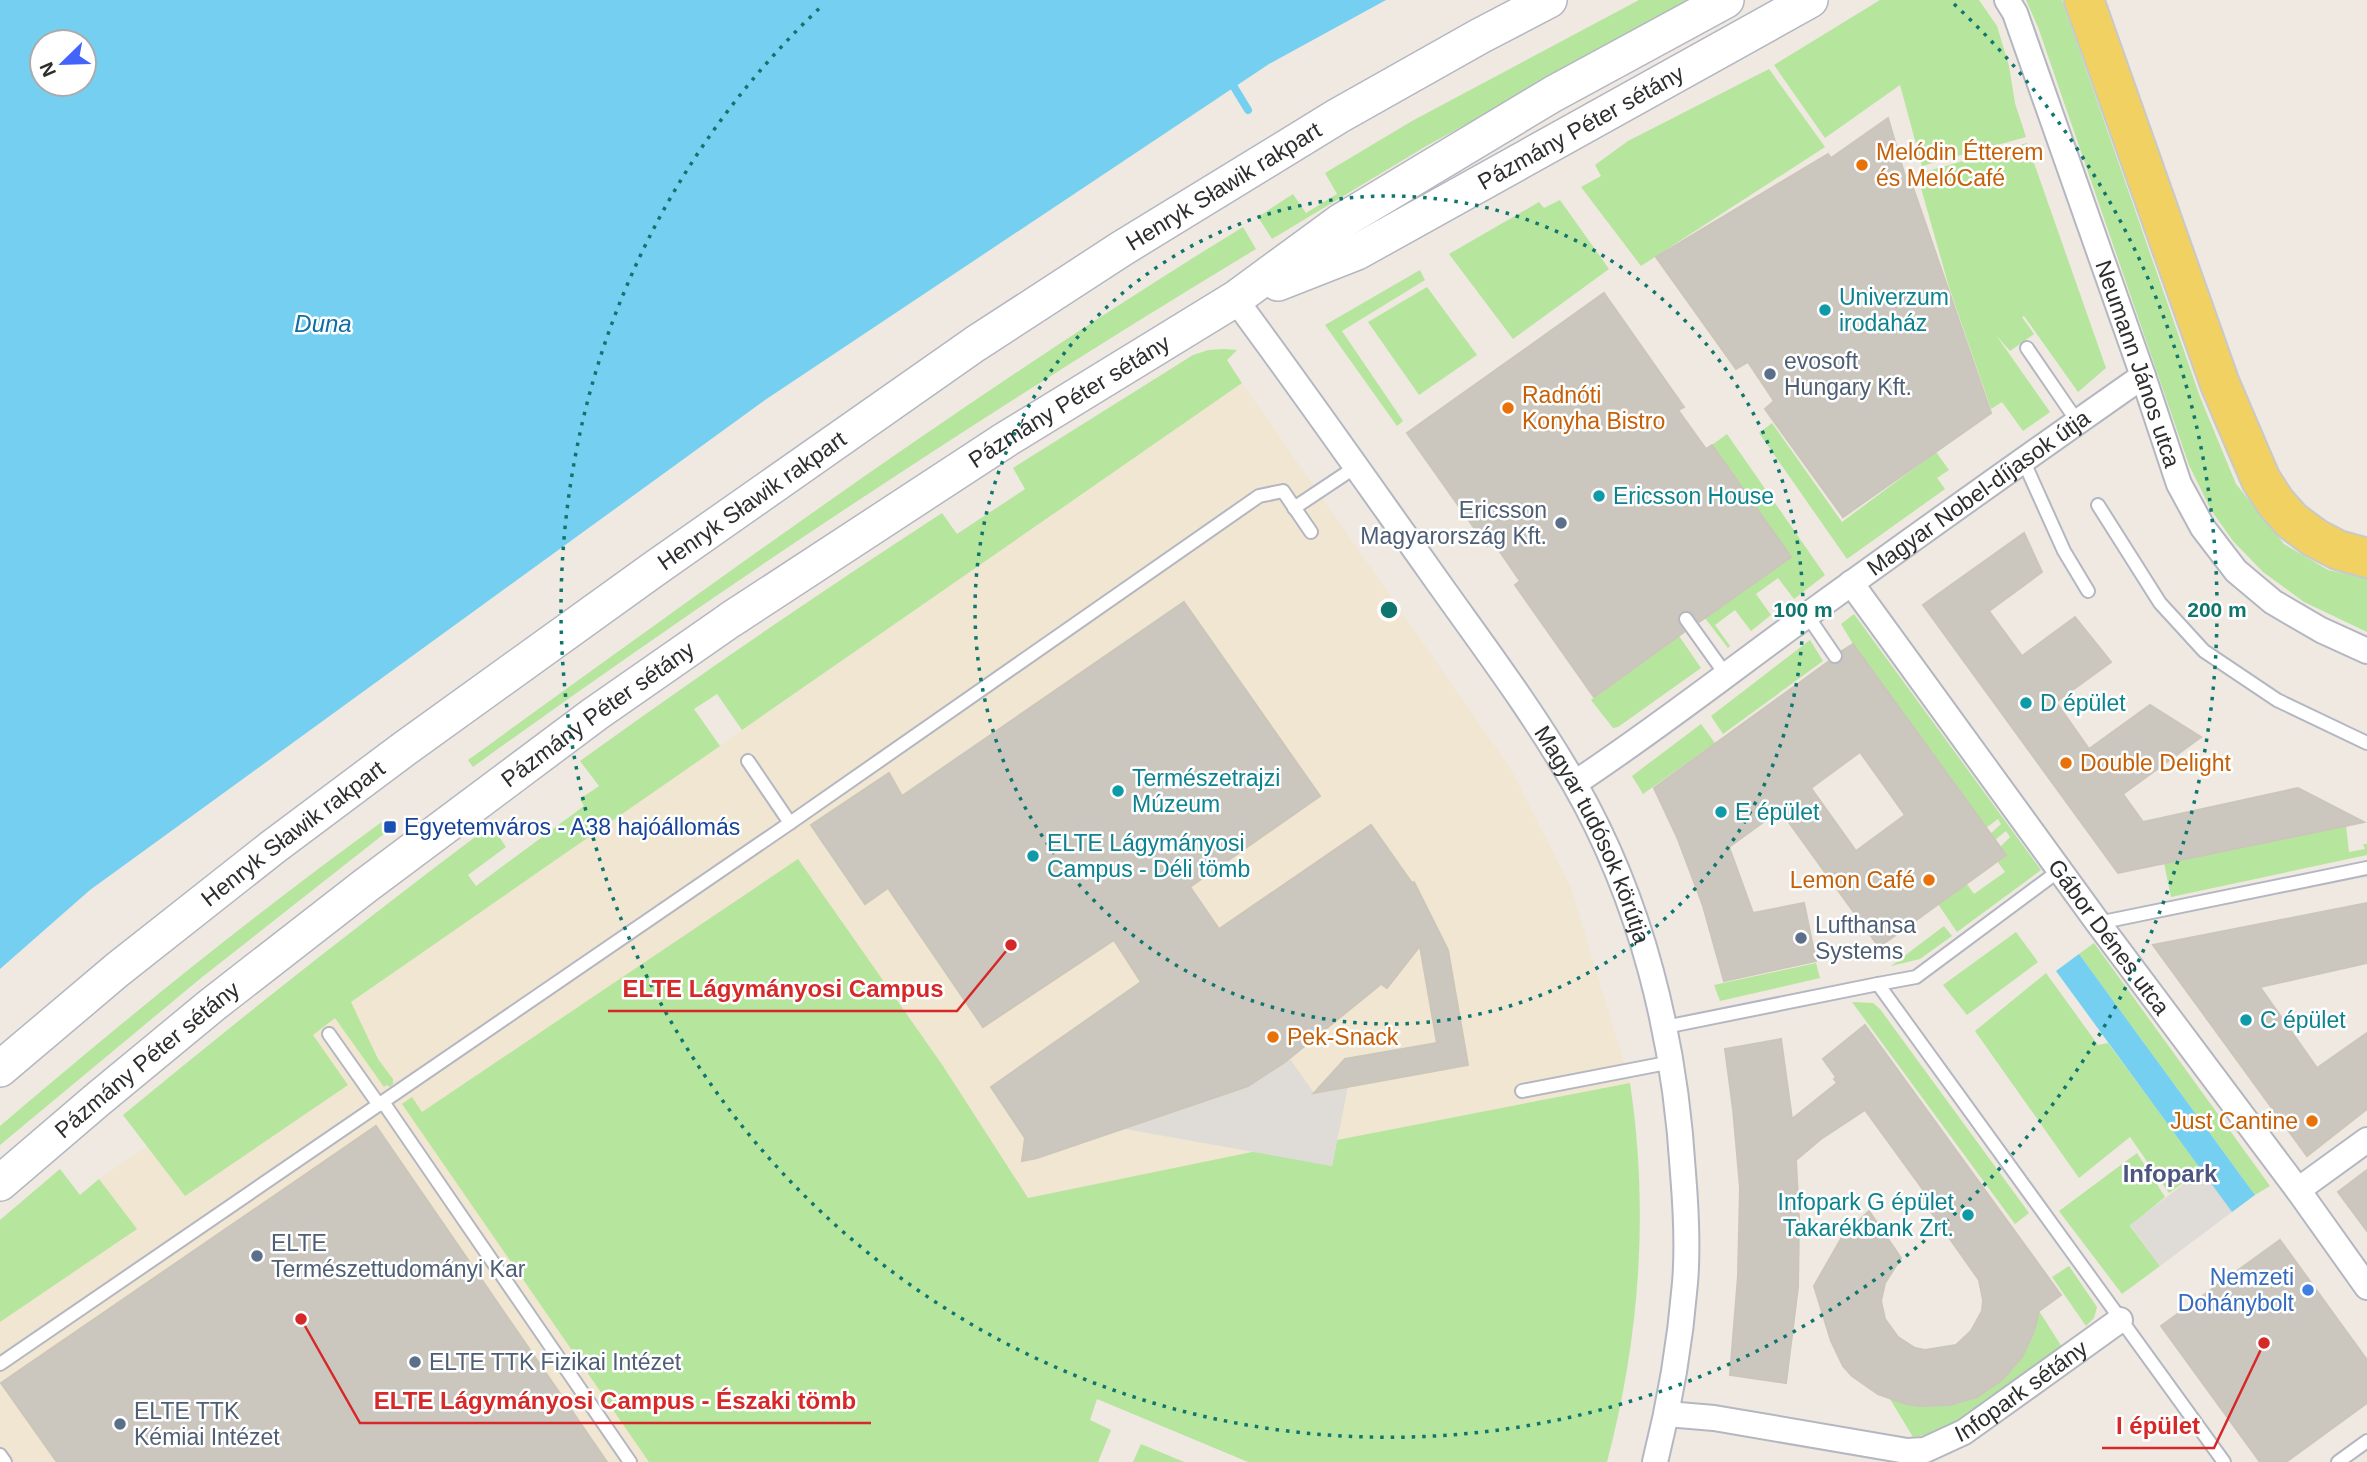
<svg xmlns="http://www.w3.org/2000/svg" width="2367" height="1462" viewBox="0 0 2367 1462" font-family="Helvetica,sans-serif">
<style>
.education{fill:#f0e6d1}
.green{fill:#b6e59e}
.plaza{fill:#dfdcd8}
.water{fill:#75cff0;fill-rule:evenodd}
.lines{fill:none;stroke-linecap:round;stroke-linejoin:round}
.stream{stroke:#75cff0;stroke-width:8}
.building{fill:#cbc7bf;stroke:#cbc5ba;stroke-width:2;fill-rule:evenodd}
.lane-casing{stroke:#b4b7c1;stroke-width:16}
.street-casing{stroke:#b4b7c1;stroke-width:28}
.secondary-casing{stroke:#b4b7c1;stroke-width:38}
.primary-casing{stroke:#c9c9c9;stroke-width:42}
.lane{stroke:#fff;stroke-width:12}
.street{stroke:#fff;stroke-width:24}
.secondary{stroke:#fff;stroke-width:35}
.primary{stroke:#f2d163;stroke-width:38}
.ring{fill:none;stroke:#0f766e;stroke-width:3.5;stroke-dasharray:3.5 7}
.food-dot{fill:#e8710a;stroke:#fff;stroke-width:2.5}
.culture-dot{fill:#0f9aa8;stroke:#fff;stroke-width:2.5}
.service-dot{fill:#5c6f8a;stroke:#fff;stroke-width:2.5}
.transit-dot{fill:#1a4fb4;stroke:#fff;stroke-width:2.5}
.shop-dot{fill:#3f7fe0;stroke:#fff;stroke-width:2.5}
.labels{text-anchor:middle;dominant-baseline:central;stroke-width:5;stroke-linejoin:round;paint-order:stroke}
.street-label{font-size:23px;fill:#2e2e2e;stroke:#fff}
.food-label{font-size:23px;fill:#c56008;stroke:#fff;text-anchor:start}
.culture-label{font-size:23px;fill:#0d838f;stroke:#fff;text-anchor:start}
.service-label{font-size:23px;fill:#4e5e75;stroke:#fff;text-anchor:start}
.transit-label{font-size:23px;fill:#164399;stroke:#fff;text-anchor:start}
.shop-label{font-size:23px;fill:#366cbe;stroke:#fff;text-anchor:end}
.water-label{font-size:24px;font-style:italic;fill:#0d6fa3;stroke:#fff}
.neighbourhood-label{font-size:24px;font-weight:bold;fill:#4d5680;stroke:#fff}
.centre{fill:#0f766e;stroke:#fff;stroke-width:3.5}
.ring-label{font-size:21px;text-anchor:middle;font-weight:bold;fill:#0f766e;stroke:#fff;stroke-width:5;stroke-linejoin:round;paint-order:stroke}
.leader{fill:none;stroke:#d62828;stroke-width:2.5}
.callout-dot{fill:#d62828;stroke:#fff;stroke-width:2.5}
.callout-label{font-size:24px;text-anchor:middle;font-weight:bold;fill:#d62828;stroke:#fff;stroke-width:5;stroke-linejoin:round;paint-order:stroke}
</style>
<rect width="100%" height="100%" fill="#efe9e1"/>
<path class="education" d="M1242,383L1510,768L1571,888L1630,1083L1338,1140L1332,1166L660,1462H0V1268L99,1179L313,1034L351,1002Z"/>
<g class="green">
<path d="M1639,0H1696L1428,145L1272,239L1258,217L1293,194L1306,213L1337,194L1325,173L1412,121Z"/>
<path d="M1880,0H1979L1997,26L2009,66L2015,103L2026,137L1922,166L1900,85L1825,138L1774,65Z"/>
<path d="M2026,0H2062L2200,397L2236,484L2284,544L2328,570L2367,578V632L2304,602L2263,572L2233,541L2211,510L2189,465L2038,27Z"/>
<path d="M1769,69L1825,147L1641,266L1581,187L1601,176L1595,165L1628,141Z"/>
<path d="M2027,143L2106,368L2078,392L2024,316L2022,317L2034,334L2010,351L1996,335L2050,412L2023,431L2002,402L1991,409L1949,287L1917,174Z"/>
<path d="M1560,200L1609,269L1513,339L1449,254L1539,202L1544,208Z"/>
<path d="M1243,227L1256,249C988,411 727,583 473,767L468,760C723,576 975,391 1243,227Z"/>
<path d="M1420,270L1425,280L1342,331L1403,421L1397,426L1325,325Z"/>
<path d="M1427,287L1477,355L1419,395L1368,322Z"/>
<path d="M1223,349L1237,350L1227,360L1242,383L742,730L717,694L694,709L720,746L351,1002L378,1059L393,1079V1084L390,1087L387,1085L384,1087L335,1018L313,1035L348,1085L185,1196L123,1115C244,1015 366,919 491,825L506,847L468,875L476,886L584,806L580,799L599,786L580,761C699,675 819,593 942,513L957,534L1025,489L1013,468L1193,355L1208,350Z"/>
<path d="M1772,423L1842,522L1936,452L1949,470L1937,478L1945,489L1847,559L1759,433Z"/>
<path d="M1727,434L1825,575L1794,599L1778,578L1756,594L1771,615L1751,631L1735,610L1715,625L1730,646L1728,648L1705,618L1791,557L1712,445Z"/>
<path d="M1854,614L2041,870L1957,932L1938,904L1966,883L1974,894L2005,872L1997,861L2000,847L2010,837L2006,831L1995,840L1990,834L2001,824L1998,819L1986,828L1853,644L1841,624Z"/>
<path d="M1679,636L1701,668L1618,727L1613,728L1591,700Z"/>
<path d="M1810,640L1823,661L1723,734L1711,716Z"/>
<path d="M1701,724L1715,743L1643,794L1632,776Z"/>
<path d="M383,821L389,830L201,978L0,1145V1126C124,1020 251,917 383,821Z"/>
<path d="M2346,825L2349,852L2365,849L2363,844H2367V855L2171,897L2164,863Z"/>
<path d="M798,859L943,1066L1028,1198L1257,1151L1332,1166L1337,1140L1630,1083C1649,1209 1640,1338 1607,1462H1248L1097,1399L1090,1420L1111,1430L1098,1462H649L402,1104L412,1097L422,1112Z"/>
<path d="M1944,926L1952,936L1920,959L1891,966Z"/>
<path d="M2016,932L2038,962L1967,1015L1943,985Z"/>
<path d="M2094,943L2270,1186L2255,1195L2079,954Z"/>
<path d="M1816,963L1820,978L1720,1001L1714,985Z"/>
<path d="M2046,973L2098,1045L2108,1043L2202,1170L2169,1193L2130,1137L2079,1178L1975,1031Z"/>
<path d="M1852,1002L1873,1003L1880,1009L2029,1213L2015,1224Z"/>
<path d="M2137,1153L2165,1197L2130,1226L2160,1266L2122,1294L2059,1211Z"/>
<path d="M60,1169L80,1195L99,1179L137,1229L0,1322V1220Z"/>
<path d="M2069,1266L2097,1307L2094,1318L2086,1326L2052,1277Z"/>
<path d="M2039,1311L2062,1347L1961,1423L1939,1433L1913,1437L1890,1399C1967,1423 2020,1385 2039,1311Z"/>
<path d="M1141,1444L1184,1462H1133Z"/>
</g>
<g class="plaza">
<path d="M1290,1059L1314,1093L1348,1087L1332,1166L1125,1129L1234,1091L1235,1070L1248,1087Z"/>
<path d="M2202,1170L2232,1212L2160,1266L2130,1225Z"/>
</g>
<g class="water">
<path d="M0,0H1386L1269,64L765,400L90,890L0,969ZM84,42V84H42V42Z"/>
<path d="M2079,954L2255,1195L2232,1212L2056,971Z"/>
</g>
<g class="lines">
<path class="stream" d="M1234,87L1248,110"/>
</g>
<g class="building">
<path d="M1888,118L1905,176H1909L1991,413L1843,517L1765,409L1774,401L1748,362L1736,369L1656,257L1828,154L1831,158Z"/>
<path d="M1604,293L1684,407L1678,410L1706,449L1712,445L1791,557L1705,618L1699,622L1690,611L1682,612L1677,621L1684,632L1594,697L1515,585L1520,581L1507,562L1493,542L1487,546L1407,433Z"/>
<path d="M2024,533L2042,572L1989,611L2022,656L2075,617L2111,662L2056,702L2089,749L2150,705L2201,737L2123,794L2143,822L2298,788L2364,822L2118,873L1923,605Z"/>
<path d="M1184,602L1320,796L1190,887L1219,929L1371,825L1412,883L1414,882L1448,950L1468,1065L1314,1093L1345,1059L1437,1043L1420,946L1387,988L1381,984L1285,1062L1248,1086L1037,1158L1022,1161L1025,1138L991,1087L1141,982L1114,940L983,1027L888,888L865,904L811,825L889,773L902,796Z"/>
<path d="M1853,644L2006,855L1879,947L1780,810L1729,847L1753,913L1804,903L1816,961L1724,981L1703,906L1677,837L1654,788L1828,662L1835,665L1840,663L1844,656L1842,651ZM1860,752L1905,815L1856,851L1811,788Z"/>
<path d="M2367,903V963L2260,987L2317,1068L2367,1033V1109L2307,1156L2153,945Z"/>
<path d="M1865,1025L2061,1295L2039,1311L2034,1331L2022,1357L2002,1380L1977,1397L1950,1405L1920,1406L1906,1404L1878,1394L1852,1376L1843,1366L1831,1341L1814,1286L1842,1237L1869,1211L1901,1258L1885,1283L1881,1301L1885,1319L1898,1337L1915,1348L1925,1350L1956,1345L1971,1331L1982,1311L1983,1300L1979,1280L1919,1195L1924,1191L1865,1110L1821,1139L1796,1160L1799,1219L1798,1287L1786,1383L1730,1375L1738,1276L1740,1188L1733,1109L1725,1049L1781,1039L1792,1119L1837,1083L1834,1079L1836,1077L1823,1059Z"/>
<path d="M376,1126L607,1462H57L1,1383Z"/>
<path d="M2367,1170V1231L2338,1192Z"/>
<path d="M2280,1240L2367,1360V1403L2286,1462H2260L2161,1326Z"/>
</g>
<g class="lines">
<g class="lane-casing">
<g id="lane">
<path d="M2027,348L2077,421"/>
<path d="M2023,460L2064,551L2088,591"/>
<path d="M2098,505L2160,603L2204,651L2277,700L2367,743"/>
<path d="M1294,508L1357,466"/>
<path d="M1807,615L1835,656"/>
<path d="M1686,619L1726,675"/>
<path d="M748,761L790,823"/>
<path d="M2098,923L2367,868"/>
<path d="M1878,984L1916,977L2060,870"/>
<path d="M1665,1027L1878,984L2224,1462"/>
<path d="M329,1034L379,1105"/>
<path d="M1522,1091L1672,1062"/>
<path d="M383,1102L630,1462"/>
<path d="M0,1364L790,823L1259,496L1283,491L1311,532"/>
<path d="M0,1455L5,1462"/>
<path d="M2338,1462L2367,1441"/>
</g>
</g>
<g class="street-casing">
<g id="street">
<path id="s1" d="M2007,0L2015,13L2143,376L2179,484L2203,528L2236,571L2273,602L2321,630L2367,651"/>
<path id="s2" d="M1235,299C1301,388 1364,478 1428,568C1478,639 1531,708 1574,783C1642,901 1675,1038 1683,1173C1686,1209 1688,1247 1685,1283C1680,1344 1670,1403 1655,1462"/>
<path id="s3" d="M1851,583L2098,923L2298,1190L2367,1287"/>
<path id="s4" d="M1575,783C1654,731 1729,672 1806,616C1918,535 2030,455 2143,376"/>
<path d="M2298,1190L2367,1140"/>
<path id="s5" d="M1667,1414L1714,1418L1907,1451L1925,1450L1964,1432L2120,1320"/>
</g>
</g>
<g class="secondary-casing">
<g id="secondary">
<path id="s6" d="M1278,283L1357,252L1810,0"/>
<path id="s7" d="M0,1069L117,970L273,847L404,749L654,569L975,344L1121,249L1338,116L1480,36L1549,0"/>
<path id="s8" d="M0,1183L97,1100L212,1005L365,886L595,714L730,620L1005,440L1235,299L1340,222L1553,94L1726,0"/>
</g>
</g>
<g class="primary-casing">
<path id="primary" d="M2084,0L2220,384L2261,480L2276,503L2292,521L2315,538L2338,550L2367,558"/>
</g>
<use href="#lane" class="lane"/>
<use href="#street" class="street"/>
<use href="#secondary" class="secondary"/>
<use href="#primary" class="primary"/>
</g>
<g class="ring">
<circle cx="1389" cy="610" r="414"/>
<path d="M1954 4A828 828 0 1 1 824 4"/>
</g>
<g class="food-dot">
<circle cx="1862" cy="165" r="7"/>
<circle cx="1508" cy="408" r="7"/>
<circle cx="2066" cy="763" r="7"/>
<circle cx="1929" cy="880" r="7"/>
<circle cx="1273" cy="1037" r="7"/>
<circle cx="2312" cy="1121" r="7"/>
</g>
<g class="culture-dot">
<circle cx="1825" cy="310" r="7"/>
<circle cx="1599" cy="496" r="7"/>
<circle cx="2026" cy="703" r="7"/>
<circle cx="1118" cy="791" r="7"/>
<circle cx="1721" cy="812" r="7"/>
<circle cx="1033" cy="856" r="7"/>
<circle cx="2246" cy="1020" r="7"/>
<circle cx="1968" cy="1215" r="7"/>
</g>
<g class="service-dot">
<circle cx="1770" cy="374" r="7"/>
<circle cx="1561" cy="523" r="7"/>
<circle cx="1801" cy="938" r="7"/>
<circle cx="257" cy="1256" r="7"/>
<circle cx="415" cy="1362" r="7"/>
<circle cx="120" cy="1424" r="7"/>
</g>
<rect class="transit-dot" x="383" y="820" width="14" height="14" rx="3.5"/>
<circle class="shop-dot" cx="2308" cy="1290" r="7"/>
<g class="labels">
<g class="street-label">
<text stroke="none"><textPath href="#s6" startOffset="341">Pázmány Péter sétány</textPath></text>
<text stroke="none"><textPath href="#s7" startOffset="1510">Henryk Sławik rakpart</textPath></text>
<text stroke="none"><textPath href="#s1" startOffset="387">Neumann János utca</textPath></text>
<text stroke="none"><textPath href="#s8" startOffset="1326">Pázmány Péter sétány</textPath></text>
<text stroke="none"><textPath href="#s4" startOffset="497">Magyar Nobel-díjasok útja</textPath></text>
<text stroke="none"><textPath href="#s7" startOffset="943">Henryk Sławik rakpart</textPath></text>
<text stroke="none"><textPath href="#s8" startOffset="760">Pázmány Péter sétány</textPath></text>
<text stroke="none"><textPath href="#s7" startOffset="376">Henryk Sławik rakpart</textPath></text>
<text stroke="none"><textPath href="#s2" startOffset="646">Magyar tudósok körútja</textPath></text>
<text stroke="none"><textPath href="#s3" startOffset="438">Gábor Dénes utca</textPath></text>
<text stroke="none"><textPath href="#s8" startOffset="192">Pázmány Péter sétány</textPath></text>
<text stroke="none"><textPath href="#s5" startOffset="374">Infopark sétány</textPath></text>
</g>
<g class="food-label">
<text x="1876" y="152">Melódin Étterem<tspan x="1876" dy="26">és MelóCafé</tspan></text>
<text x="1522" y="395">Radnóti<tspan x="1522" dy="26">Konyha Bistro</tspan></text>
<text x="2080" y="763">Double Delight</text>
<text x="1915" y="880" text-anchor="end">Lemon Café</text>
<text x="1287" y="1037">Pek-Snack</text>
<text x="2298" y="1121" text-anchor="end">Just Cantine</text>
</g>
<g class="culture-label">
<text x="1839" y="297">Univerzum<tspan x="1839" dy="26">irodaház</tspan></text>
<text x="1613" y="496">Ericsson House</text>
<text x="2040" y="703">D épület</text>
<text x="1132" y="778">Természetrajzi<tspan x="1132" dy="26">Múzeum</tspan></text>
<text x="1735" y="812">E épület</text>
<text x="1047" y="843">ELTE Lágymányosi<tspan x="1047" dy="26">Campus - Déli tömb</tspan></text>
<text x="2260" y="1020">C épület</text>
<text x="1954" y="1202" text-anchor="end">Infopark G épület<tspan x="1954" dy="26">Takarékbank Zrt.</tspan></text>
</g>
<g class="service-label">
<text x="1784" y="361">evosoft<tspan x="1784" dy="26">Hungary Kft.</tspan></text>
<text x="1547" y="510" text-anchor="end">Ericsson<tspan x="1547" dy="26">Magyarország Kft.</tspan></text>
<text x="1815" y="925">Lufthansa<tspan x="1815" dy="26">Systems</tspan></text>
<text x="271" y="1243">ELTE<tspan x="271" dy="26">Természettudományi Kar</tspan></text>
<text x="429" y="1362">ELTE TTK Fizikai Intézet</text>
<text x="134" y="1411">ELTE TTK<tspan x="134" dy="26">Kémiai Intézet</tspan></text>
</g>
<g class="transit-label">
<text x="404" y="827">Egyetemváros - A38 hajóállomás</text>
</g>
<g class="shop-label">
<text x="2294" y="1277">Nemzeti<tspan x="2294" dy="26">Dohánybolt</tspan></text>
</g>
<g class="water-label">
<text x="323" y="323">Duna</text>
</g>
<g class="neighbourhood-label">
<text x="2170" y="1173">Infopark</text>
</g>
</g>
<circle cx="1389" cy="610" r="10" class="centre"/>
<g class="ring-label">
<text x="1803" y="617">100 m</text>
<text x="2217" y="617">200 m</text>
</g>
<path class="leader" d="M1011 945L957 1011H608M301 1319L360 1423H871M2264 1343L2214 1448H2102"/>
<g class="callout-dot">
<circle cx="1011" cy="945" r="7"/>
<circle cx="301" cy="1319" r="7"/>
<circle cx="2264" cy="1343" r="7"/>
</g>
<g class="callout-label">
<text x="783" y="997">ELTE Lágymányosi Campus</text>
<text x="615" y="1409">ELTE Lágymányosi Campus - Északi tömb</text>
<text x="2158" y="1434">I épület</text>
</g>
<g transform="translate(63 63) rotate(247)"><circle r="33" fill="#ffffff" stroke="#ababab" stroke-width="2"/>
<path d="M0-5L12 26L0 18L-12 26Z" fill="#4264fb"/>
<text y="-10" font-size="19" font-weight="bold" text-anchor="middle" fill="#2e2e2e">N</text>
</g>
</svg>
